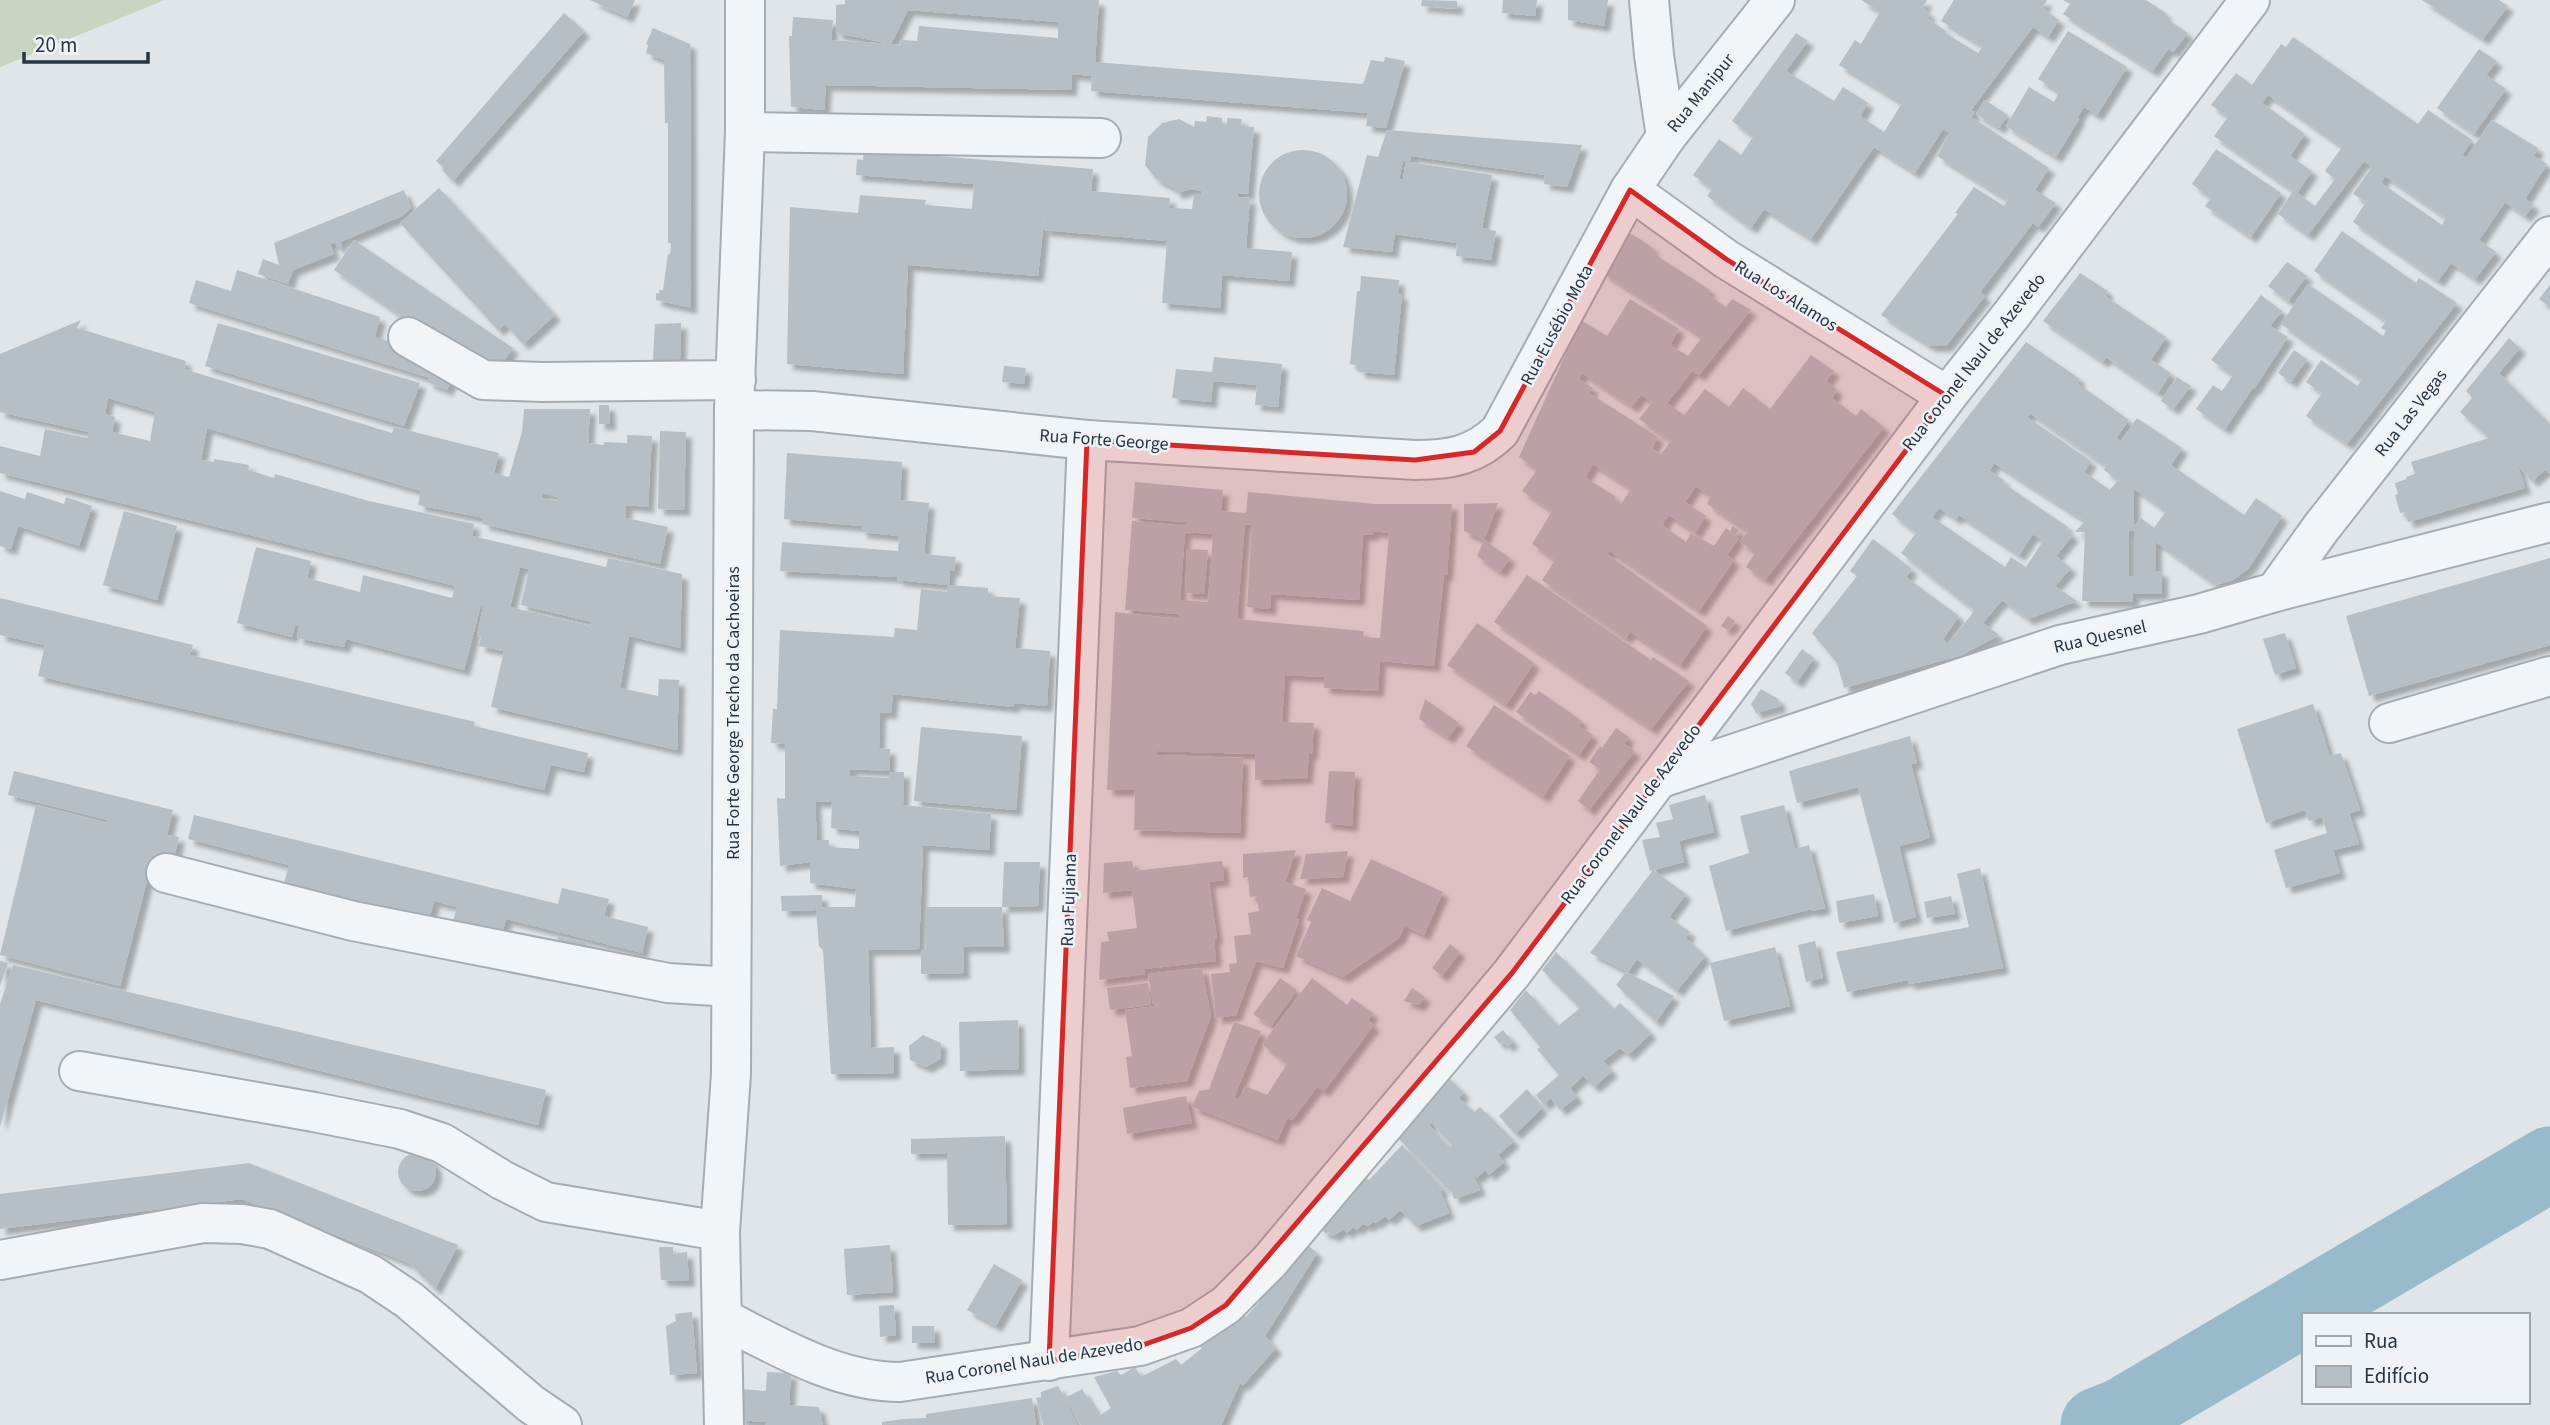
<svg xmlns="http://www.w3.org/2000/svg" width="2550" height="1425" viewBox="0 0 2550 1425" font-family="'Source Sans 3',sans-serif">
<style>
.green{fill:#c8d4c0}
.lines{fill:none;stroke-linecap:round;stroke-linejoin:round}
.river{stroke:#98bacb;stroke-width:75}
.building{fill:#b6bfc6;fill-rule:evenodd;filter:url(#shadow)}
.minor-casing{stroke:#a4adb3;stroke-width:42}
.minor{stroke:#f2f5f7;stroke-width:38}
.marked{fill:#d62828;fill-opacity:0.2;stroke:#d62828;stroke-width:5;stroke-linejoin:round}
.labels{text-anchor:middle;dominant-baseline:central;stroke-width:5;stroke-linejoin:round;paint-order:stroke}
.street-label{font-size:18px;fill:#273541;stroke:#eff3f7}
</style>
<defs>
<filter id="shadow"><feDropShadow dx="6" dy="6" stdDeviation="2" flood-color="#0004"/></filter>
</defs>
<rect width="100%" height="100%" fill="#dfe5e9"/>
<path class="green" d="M0,0H165L0,67Z"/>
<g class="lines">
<path class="river" d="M2098,1425L2121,1416L2550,1164"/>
</g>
<g class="building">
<path d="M590,0H635L627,17Z"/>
<path d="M845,0H1099L1095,62L1363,84L1371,60L1384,62L1385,57L1405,61L1386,128L1366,126L1368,113L1091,91L1092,76L1072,74L1071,90L826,85L824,110L791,107L789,36H792L793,17L833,20L831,40L891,44L836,33V5L845,4ZM908,10L1058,22V38L919,26L917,41L901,40L900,45L891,44Z"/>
<path d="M1422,0L1457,1V9L1421,6Z"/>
<path d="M1503,0H1537L1535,16L1502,13Z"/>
<path d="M1568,0H1608L1604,26L1568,20Z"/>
<path d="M1861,0H1927L1922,8L1930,14L1927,18L1946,31L1945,33L1978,53L1983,46L1941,21L1954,0H2047L2042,8L2059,20L2048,37L2033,27L1971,110L1975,112L1971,117L2049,168L2035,190L2056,203L2038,227L2033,223L1980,292L1985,296L1946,346H1930L1881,315L1958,214L1955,213L1974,187L2004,206L2008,200L1937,156L1950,133L1943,129L1915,173L1874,147L1811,239L1764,209L1751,228L1707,196L1712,189L1693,175L1719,139L1741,155L1753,137L1732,121L1796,33L1808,41L1786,71L1834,101L1843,87L1868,103L1860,116L1884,132L1902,103L1839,65L1855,40L1861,44L1880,12Z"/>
<path d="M2063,0H2146L2166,13L2164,17L2188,33L2173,52L2168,49L2153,71L2063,14L2070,4Z"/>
<path d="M2422,0H2499L2508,6L2483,39Z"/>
<path d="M564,13L584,31L453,181L442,170L444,168L436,161Z"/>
<path d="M653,28L690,44L691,308L656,300V293L659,294V290H663L668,254H670L671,243H668V123H665L664,60L646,53L648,45L646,44Z"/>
<path d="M2068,31L2127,67L2097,115L2084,107L2077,118L2079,119L2056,157L2006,126L2029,87L2054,102L2059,92L2038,79Z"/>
<path d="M2293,37L2418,124L2428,110L2472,140L2462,155L2466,158L2492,120L2538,148L2534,156L2547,164L2525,199L2534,205L2525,216L2505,202L2479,240L2496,252L2475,279L2451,263L2438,281L2353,222L2366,202L2353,194L2372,167L2364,161L2308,235L2278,214L2293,191L2214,136L2228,117L2211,105L2236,73L2252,85L2281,44L2286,47ZM2268,95L2342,147L2325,171L2335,179L2315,206L2297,193L2312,171L2290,156L2305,134L2262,103ZM2385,176L2446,218L2442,225L2381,183Z"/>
<path d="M2479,49L2497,61L2486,75L2506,89L2474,134L2437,108Z"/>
<path d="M1985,100L2008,115L1999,128L1976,114Z"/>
<path d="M1207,116L1222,118V124L1227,125V118L1242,119L1241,126L1254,127L1248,194L1238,193L1237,197L1250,198L1246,248L1292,252L1289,281L1222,275L1220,308L1162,303L1167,241L1044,230L1045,211L1038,276L908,265L903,374L787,364L790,207L858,213L860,195L926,200L925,205L972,209L974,184L856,175L857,159L863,160L864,150L1093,169L1091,191L1170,198L1169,208L1192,209L1194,195H1201L1202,191L1191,189L1176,193L1174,188L1156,179L1145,165L1148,137L1162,123L1179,119L1194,127L1195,121L1206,122Z"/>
<path d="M1387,130L1474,137L1582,145L1567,187L1544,184L1545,175L1411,156L1410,162L1492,175L1482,228L1496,231L1491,260L1456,256L1457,243L1395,234L1392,252L1343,247L1367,155L1378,157ZM1403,161H1406L1403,179H1399Z"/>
<path d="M2216,149L2281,193L2251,237L2205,206L2211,198L2192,184Z"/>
<circle cx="1303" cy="194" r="44"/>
<path d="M439,188L555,315L523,344L505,324L498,330L400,223Z"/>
<path d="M404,190L411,208L402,216L340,242L342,246L337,247L335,242L330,244L334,254L293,270L288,284L258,274L263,259L279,265L274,243Z"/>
<path d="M2342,231L2416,283L2419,278L2457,303L2347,444L2306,416L2322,393L2306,382L2321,360L2357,386L2362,380L2281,324L2308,284L2383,336L2386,331L2381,328L2386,321L2314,271Z"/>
<path d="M1632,234L1653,248L1651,252L1710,290L1707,294L1726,307L1732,299L1751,310L1699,375L1692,371L1667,403L1684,415L1705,389L1729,407L1743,388L1770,409L1811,355L1834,371L1826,381L1837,390L1832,398L1856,416L1861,409L1884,427L1765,580L1746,567L1755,553L1740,542L1748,531L1707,504L1711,497L1696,486L1685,502L1706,516L1695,533L1669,515L1662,525L1686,542L1691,533L1714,546L1726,528L1730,531L1733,526L1739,530L1735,536L1739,538L1727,555L1734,560L1699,611L1610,551L1607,554L1707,626L1680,665L1630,632L1626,638L1542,580L1555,560L1532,544L1552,511L1522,491L1537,470L1519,457L1581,320L1607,336L1630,299L1679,329L1670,345L1688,356L1702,337L1603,273L1619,238ZM1582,373L1632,407L1641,395L1652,402L1639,419L1671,441L1661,454L1652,449L1658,437L1589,393L1593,388L1579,379ZM1593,464L1631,489L1621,504L1614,499L1616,497L1585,477Z"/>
<path d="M354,240L513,348L492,378L334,270Z"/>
<path d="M2287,262L2307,276L2288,301L2268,286Z"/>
<path d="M237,270L380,317L375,337L397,344L455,373L447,390L427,382L430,378L189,303L196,280L231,291Z"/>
<path d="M2080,273L2108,291L2105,296L2166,337L2151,360L2171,373L2158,393L2106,357L2103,362L2043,321Z"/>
<path d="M1361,276L1399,280L1398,294H1402L1394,375L1359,372V366L1350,364L1357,291H1360Z"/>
<path d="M2550,285V307L2539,299Z"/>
<path d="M2261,295L2282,311L2270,326L2288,337L2254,389H2252L2225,429L2196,409L2213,385L2222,391L2233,375L2211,360Z"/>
<path d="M81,320L77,328L186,361L184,369L392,433L394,427L499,453L494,473L509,477L522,432L524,409H590L588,443L604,445V442L627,443V435L652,436L648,507L626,505V518L668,527L660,564L483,524L484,518L418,505L421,491L207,428L201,460L214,462V459L249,465L248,470L274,478L275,474L369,501L474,524L472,536L606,567L608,558L682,574L680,648L629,636L620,688L658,696L659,679L679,680L677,750L491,707L504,651L479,646L481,637L477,636L483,606L481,605L464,670L346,639L344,647L297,638L299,626L295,625L292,637L237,623L256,547L311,561L307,578L360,592L363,575L452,598L455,586L0,473V446L40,456L45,429L87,438L89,432L0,412V354ZM108,398L155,412L150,441L112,432L115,417L105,414ZM543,493L558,497L557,501L541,498ZM520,567L529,569L521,605L592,622L590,626L510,607Z"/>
<path d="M218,323L420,383L404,426L205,366Z"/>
<path d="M681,323L680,360H653L655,324Z"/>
<path d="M2509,338L2520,348L2499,373L2550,424V474L2545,470L2532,481L2518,466L2525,488L2408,522L2405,512L2400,513L2395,495L2398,494L2395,483L2407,479L2406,477L2415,474L2411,462L2489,438L2460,412L2472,398L2466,391Z"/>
<path d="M2026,342L2080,379L2077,383L2129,420L2116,438L2121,441L2137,418L2182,448L2171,465L2244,515L2256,498L2282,516L2249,568L2233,580L2216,585L2156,542V571H2162V594H2133V602L2082,601L2085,532H2075L2085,521L1994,463L1990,471L2004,480L2003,483L2068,527L2066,530L2073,535L2056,556L2071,568L2055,586L2077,601L2028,619L2002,600L1983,623L1999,635L1962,655L1844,688L1837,663L1812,633L1857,576L1850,571L1873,539L1912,569L1906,577L1959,616L1943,639L1948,644L1972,614L1974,610L1901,553L1916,533L1892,514ZM2030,413L2106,466L2104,470L2118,480L2110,490L2084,472L2091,461L2027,417ZM2134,489L2166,511L2154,528L2141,518L2134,526ZM1939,508L1956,519L1959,515L2019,555L2033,534L2043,541L2026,567L2011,557L2005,567L1932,517ZM2129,531H2134V576H2129Z"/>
<path d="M2294,350L2307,359L2291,382L2278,373Z"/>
<path d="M1214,357L1282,364L1278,407L1255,405L1257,385L1213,381L1211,402L1172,398L1176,369L1212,372Z"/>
<path d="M1004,366L1026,368L1024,384L1002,382Z"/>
<path d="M2177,377L2191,386L2173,409L2161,401Z"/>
<path d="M599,405H609L610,424H599Z"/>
<path d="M660,431L686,432L684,510L658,509Z"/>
<path d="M787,453L902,462L900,500L929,503L924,554L956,557L954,571L950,570L949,585L988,588V596L1020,598L1015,648L1050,651L1047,706L1014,703V707L893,694L891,713H880L879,748L890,749L889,771L850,769V776L889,778V772H904L903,805L991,814L989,850L923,845L919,949L868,950L871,1048L894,1047V1073L831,1074L823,950L819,946L816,910L782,911L781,896L822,895V907H855L856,889L810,883V862L780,866L777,798L785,799V744L771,743L773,709H777L780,630L894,637L895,628L917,630L921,589L947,592V585L897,580V577L780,571L782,542L898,551L899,536L861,532V526L784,519ZM815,801L832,802L831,828L859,831V849L829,847V840H817Z"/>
<path d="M1135,482L1223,490L1221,511L1246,513L1248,492L1375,504H1452L1447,575H1444L1434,666L1380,661L1378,691L1324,688V677L1285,675L1282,722L1314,723L1312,754L1309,753L1307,778L1255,780V754L1157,751V755L1243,758L1240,833L1134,830L1135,790H1107L1115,612L1179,619V614L1125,610L1132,521L1186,526V522L1132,518ZM1245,524L1252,525L1247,607L1270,609L1271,594L1359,600L1363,535H1372L1373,531L1389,533L1380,638L1363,637L1364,631L1237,619ZM1185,532L1213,534L1208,602L1180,600Z"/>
<path d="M0,491L25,499L27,492L64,504L66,497L92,506L79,546L18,526L11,549L0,546Z"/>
<path d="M1498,503L1484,540L1510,558L1500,572L1477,556L1484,540L1464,531V504Z"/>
<path d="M124,511L177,526L157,600L103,585Z"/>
<path d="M1187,549L1208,550L1204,594L1185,593Z"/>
<path d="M2550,558V645L2369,696L2346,616Z"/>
<path d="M1527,575L1651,660L1653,657L1689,681L1651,729L1494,622Z"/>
<path d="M0,598L193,645L190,655L475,722L474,726L588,753L584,772L551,765L544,790L38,676L45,645L0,635Z"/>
<path d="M1728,616L1735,621L1728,630L1721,626Z"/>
<path d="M1477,623L1534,663L1506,705L1447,665Z"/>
<path d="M2285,633L2296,668L2275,675L2263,639Z"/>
<path d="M1802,649L1814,658L1797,682L1785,673Z"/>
<path d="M1761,689L1778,699L1781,706L1756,713L1751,704Z"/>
<path d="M1539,691L1582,721L1579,726L1593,735L1579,755L1516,712L1530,692L1536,695Z"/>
<path d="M1425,699L1459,723L1448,738L1419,719Z"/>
<path d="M2313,704L2330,756L2341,753L2360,810L2349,813L2359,844L2333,850L2340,873L2286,888L2274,850L2327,833L2322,817L2309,821L2305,810L2266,823L2237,729Z"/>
<path d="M1494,705L1570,756L1543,797L1466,746Z"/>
<path d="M921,727L1022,736L1016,810L914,801Z"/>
<path d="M1616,728L1629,737L1624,744L1635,751L1589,810L1578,801L1600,769L1589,762L1600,746L1602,748Z"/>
<path d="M1910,736L1917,763L1911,764L1930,838L1899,846L1916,917L1894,923L1858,787L1797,803L1789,771Z"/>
<path d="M14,771L173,810L167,835L179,837L172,866L152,861L120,986L0,955L36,805L107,823L108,820L8,795Z"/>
<path d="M1329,771L1355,772L1352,826L1325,823Z"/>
<path d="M1705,795L1714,832L1679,841L1684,862L1650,871L1642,840L1660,837L1656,823L1673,819L1669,805Z"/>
<path d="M1784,805L1795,849L1809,845L1825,908L1812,911L1811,909L1726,931L1709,866L1749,853L1740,816Z"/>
<path d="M194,815L558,904L562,888L609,899L604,916L648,927L642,953L506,919L499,945L450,932L457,907L434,901L427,928L282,891L289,865L188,839Z"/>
<path d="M1296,850L1285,882L1306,889L1296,919L1299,920L1283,968L1256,961L1236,1015L1216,1018L1211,974L1230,972L1229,964L1237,963L1234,936L1251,934L1248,913L1259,911L1257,896L1250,897L1248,877L1243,878V854Z"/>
<path d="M1348,851L1343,877L1300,879L1306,854Z"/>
<path d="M1371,859L1443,892L1424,935L1405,926L1399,938L1343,977L1296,956L1311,922L1307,920L1322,888L1350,901Z"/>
<path d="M1132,861L1134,871L1222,861L1224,880L1209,882L1217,938L1214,939L1216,961L1144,969L1145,974L1099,980L1101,942L1109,941L1107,932L1137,928L1132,890L1103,893L1104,863Z"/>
<path d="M1004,862H1040L1038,906L1002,907Z"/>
<path d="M1980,868L2003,968L1909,984L1908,980L1847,992L1836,952L1969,927L1957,874Z"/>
<path d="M1653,870L1686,894L1669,917L1690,932L1686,938L1705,956L1677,991L1637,959L1628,972L1590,953Z"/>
<path d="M1874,894L1878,916L1839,923L1836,901Z"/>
<path d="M1951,896L1955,914L1927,918L1924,902Z"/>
<path d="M926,907H1002L1004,947H963L964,973L921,974V949H926Z"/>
<path d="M558,936L587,943L585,953L556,946Z"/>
<path d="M1815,941L1823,978L1806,982L1798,945Z"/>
<path d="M1450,944L1460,952L1442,976L1432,968Z"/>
<path d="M1775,947L1790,1006L1724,1021L1710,963Z"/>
<path d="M1556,952L1614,1009L1620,1003L1651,1033L1628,1055L1620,1048L1603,1061L1612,1071L1594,1087L1583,1076L1570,1088L1577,1097L1560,1110L1551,1098L1544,1105L1536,1095L1559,1075L1537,1049L1540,1047L1510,1010L1526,990L1558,1026L1580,1008L1542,970Z"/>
<path d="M0,961L8,963L0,986Z"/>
<path d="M13,965L546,1090L538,1125L36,1000L0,1127V1004Z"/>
<path d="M1202,968L1211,1016L1187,1081L1130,1088L1126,1057L1132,1056L1125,1010L1157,1006L1153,1004L1148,974Z"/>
<path d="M1626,972L1674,996L1656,1022L1616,985Z"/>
<path d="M1280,978L1297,990L1271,1026L1253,1014Z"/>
<path d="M1312,978L1347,1005L1352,998L1373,1013L1368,1020L1374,1025L1324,1091L1317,1087L1292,1120L1287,1118L1278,1140L1192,1107L1199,1091L1209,1089L1234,1022L1261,1031L1234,1098L1239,1100L1245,1086L1267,1095L1287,1064L1262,1044Z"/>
<path d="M1148,983L1151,1005L1110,1010L1107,988Z"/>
<path d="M1412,988L1425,997L1419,1005L1404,1001Z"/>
<path d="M1018,1020L1019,1069L960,1071L959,1022Z"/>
<path d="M1503,1030L1513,1042L1507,1046L1503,1041L1500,1044L1494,1037Z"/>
<path d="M923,1035L941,1043L940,1059L926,1067L910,1060L909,1046Z"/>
<path d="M1446,1075L1464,1093L1459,1098L1474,1112L1480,1107L1514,1141L1498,1155L1504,1162L1489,1175L1485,1170L1477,1178L1473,1174L1480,1190L1454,1199L1450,1188L1446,1187L1397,1137ZM1432,1123L1452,1145L1450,1148L1429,1125Z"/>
<path d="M1527,1089L1542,1108L1515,1134L1499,1116Z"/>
<path d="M1186,1096L1192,1123L1127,1134L1123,1108Z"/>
<path d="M1005,1136L1007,1224L948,1225L947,1153L911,1154V1139Z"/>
<path d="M1402,1145L1443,1189L1440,1191L1449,1213L1416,1226L1400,1210L1389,1220L1385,1216L1376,1223L1373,1221L1369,1226L1362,1224L1357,1230L1353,1227L1347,1233L1343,1229L1335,1235L1332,1236L1328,1232L1326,1234L1321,1229L1365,1177L1369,1180Z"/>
<circle cx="417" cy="1172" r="19"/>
<path d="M249,1163L458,1245L435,1289L409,1263L242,1199L0,1229V1194Z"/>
<path d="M890,1245L893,1292L847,1295L844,1249Z"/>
<path d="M1308,1245L1317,1253L1265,1336L1276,1348L1243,1385L1240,1383L1221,1425H1081L1065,1398L1082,1389L1099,1416L1111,1408L1094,1377L1117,1371L1121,1375L1135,1367L1141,1377L1176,1359L1181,1365L1202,1348L1199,1346L1241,1311L1246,1317Z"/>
<path d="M659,1247H673V1254L687,1252L689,1281L661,1280Z"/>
<path d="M994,1264L1022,1280L996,1326L967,1310Z"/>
<path d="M894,1305L896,1335L880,1337L879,1306Z"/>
<path d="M692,1312L697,1373L670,1375L666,1326L676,1321L675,1314Z"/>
<path d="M912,1326H934L935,1343H912Z"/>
<path d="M767,1372L791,1373L789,1405L819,1407L823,1425H765V1422L739,1420L740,1389L766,1391Z"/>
<path d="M1058,1386L1062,1393L1077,1425H1043L1036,1398L1041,1397V1392Z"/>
<path d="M1032,1398L1036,1425H882V1422L903,1419L926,1418V1414Z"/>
</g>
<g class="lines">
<g class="minor-casing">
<g id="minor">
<path d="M1649,0L1654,55L1666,137"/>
<path d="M745,132L1101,138"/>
<path d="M1630,190L1726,259L1947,396"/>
<path d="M408,337L483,380L542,382L736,380"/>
<path d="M734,410L812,411L1087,440L1415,460C1449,460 1475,456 1500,431L1630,190L1666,137L1775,0"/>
<path d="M2275,592L2321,528L2550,236"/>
<path d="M2389,723L2550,676"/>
<path d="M1658,779L2060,645L2199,614L2275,592L2550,522"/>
<path d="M166,873L353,921L668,983L731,987"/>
<path d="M79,1071L314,1112L400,1129L442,1143L502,1180L546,1202L720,1231"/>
<path d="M0,1260L203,1223L242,1224L270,1229L370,1274L409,1300L531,1404L562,1425"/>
<path d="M722,1318C777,1346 837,1382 900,1382L1140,1346L1191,1328L1226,1305L1269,1262L1512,973L1947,396L2012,314L2250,0"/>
<path d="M1049,1361L1087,440"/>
<path d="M724,1425L720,1231L731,1074L734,410L745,132V0"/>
</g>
</g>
<use href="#minor" class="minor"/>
</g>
<path class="marked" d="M1630,190L1726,259L1947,396L1512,973L1226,1305L1191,1328L1140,1346L1049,1361L1087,440L1415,460L1474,452L1500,431Z"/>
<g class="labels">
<g class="street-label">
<text transform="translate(1701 93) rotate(-51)">Rua Manipur</text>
<text transform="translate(1786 296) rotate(32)">Rua Los Alamos</text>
<text transform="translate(1557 325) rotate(-62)">Rua Eusébio Mota</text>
<text transform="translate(1974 362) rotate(-52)">Rua Coronel Naul de Azevedo</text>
<text transform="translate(2411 413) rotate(-52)">Rua Las Vegas</text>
<text transform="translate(1104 440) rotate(4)">Rua Forte George</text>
<text transform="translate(2100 637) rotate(-13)">Rua Quesnel</text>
<text transform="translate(733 713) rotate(-90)">Rua Forte George Trecho da Cachoeiras</text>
<text transform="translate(1631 814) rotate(-53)">Rua Coronel Naul de Azevedo</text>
<text transform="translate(1069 900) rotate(-88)">Rua Fujiama</text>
<text transform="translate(1034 1361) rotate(-9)">Rua Coronel Naul de Azevedo</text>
</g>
</g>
<rect x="2302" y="1313" width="228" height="91" fill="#eff3f7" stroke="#9fa7ae" stroke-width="2"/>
<rect x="2316" y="1336" width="35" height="10" fill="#f2f5f7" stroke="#9fa7ae" stroke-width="2"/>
<text x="2364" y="1348" font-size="21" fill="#273541">Rua</text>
<rect x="2316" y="1366" width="35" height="21" fill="#b6bfc6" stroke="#9fa7ae" stroke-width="2"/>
<text x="2364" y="1383" font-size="21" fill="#273541">Edifício</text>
<path d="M24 52v10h124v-10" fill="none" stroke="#273541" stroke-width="3.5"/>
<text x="35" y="52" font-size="21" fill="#273541" stroke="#eff3f7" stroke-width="5" paint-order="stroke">20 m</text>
</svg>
